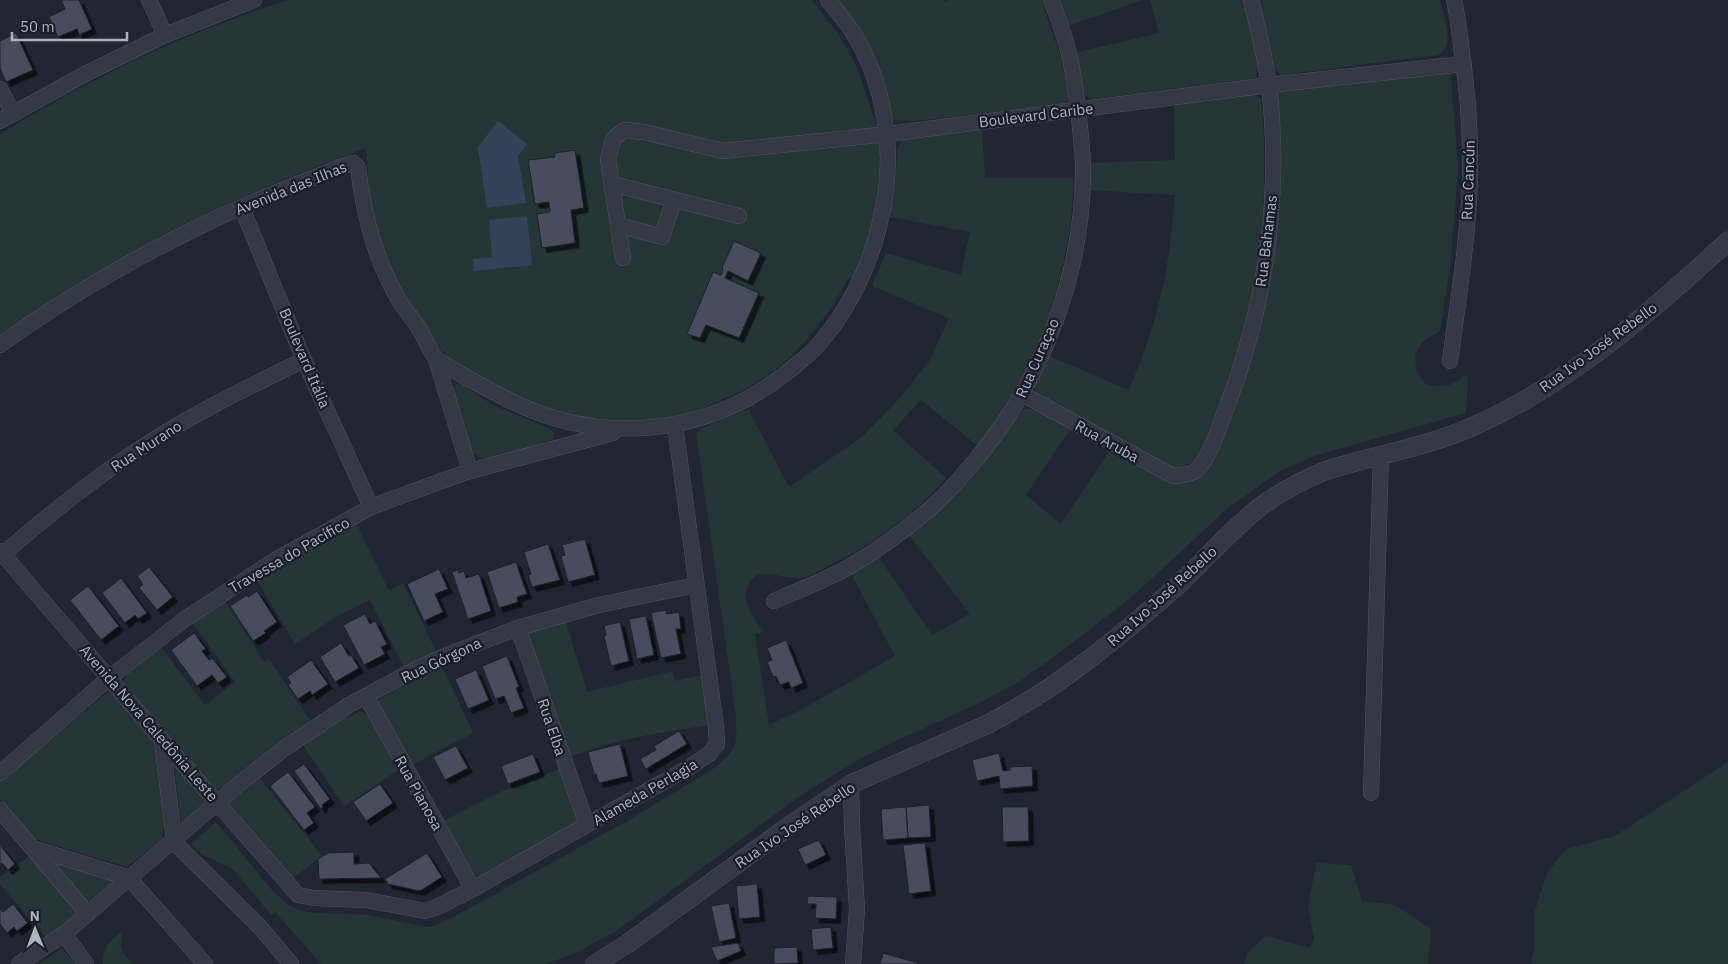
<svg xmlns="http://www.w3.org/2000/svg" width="1728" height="964" viewBox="0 0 1728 964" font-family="'IBM Plex Sans',sans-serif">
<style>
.green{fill:#263637}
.water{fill:#364258}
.building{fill:#474e5c;stroke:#1b202a;filter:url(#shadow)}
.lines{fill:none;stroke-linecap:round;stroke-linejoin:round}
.minor-casing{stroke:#515661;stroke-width:16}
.tertiary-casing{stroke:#515661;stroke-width:19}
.minor{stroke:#343943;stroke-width:15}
.tertiary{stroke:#343943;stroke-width:18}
.labels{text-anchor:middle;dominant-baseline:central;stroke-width:4.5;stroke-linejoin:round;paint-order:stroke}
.street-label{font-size:15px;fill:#adb3c0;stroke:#191e28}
</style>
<defs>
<filter id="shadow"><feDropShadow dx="4.5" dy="4.5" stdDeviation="0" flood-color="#0009"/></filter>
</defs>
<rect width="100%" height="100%" fill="#212732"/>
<g class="green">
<path d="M288,0H812L837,32L848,50L858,70L877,126L880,149L878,198L867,250L854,278H849L830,310L804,343L783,364L765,377L743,390L701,409L678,416L654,421L605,422L556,413L489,383L448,357L434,342L391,274L370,205L366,148C309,169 253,191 198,218C129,251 63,293 0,337V134C50,104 102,75 155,51C198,31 243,15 288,0Z"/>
<path d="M837,0H943L944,2L948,0H1041L1059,52L1068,92V99L1063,104L915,121L893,120Z"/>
<path d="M1057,0H1142L1068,26Z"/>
<path d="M1150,0H1243L1259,67L1256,78L1093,99L1087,97L1083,93L1074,53L1159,33Z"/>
<path d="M1256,0H1440C1443,15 1456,46 1438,55L1281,75C1268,67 1260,16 1256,0Z"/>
<path d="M1449,71L1451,76L1458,167L1451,261L1440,331L1422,342L1415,355L1416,370L1426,385C1435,386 1446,388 1454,383C1460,380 1462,376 1468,375L1466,413L1314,456L1280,471L1228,508L1133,596L1063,650L1017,683L975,705L887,745L853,763L800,796L615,932L573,954L546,964H321L275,912L271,915L233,869L203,855L191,844L216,822L272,890L287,904L301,911L315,913L369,915L427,927L437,925L455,916L631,819L716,767C738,749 737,744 736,716L696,433L698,430L748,409L789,487L862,437L899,399L930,360L949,318L872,286L886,253L961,275L970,232L890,217L895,181L898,148L902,140L982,130L985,178H1073C1072,280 1036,364 978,446L921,400L893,430L946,478C914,515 873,544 830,565C822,569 814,574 806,577C789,583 763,565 751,580C738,599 753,617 764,632L755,634L769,725L801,710L895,656L850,572L878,556L932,635L970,614L908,534L971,476L1019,411C1035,402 1057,421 1071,428L1026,495L1061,524L1109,452L1168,480L1218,449L1255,347L1270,273L1280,202L1279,139L1277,96L1279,92L1328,84Z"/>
<path d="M1254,94L1261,99C1272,210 1256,317 1213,420C1205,440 1199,469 1173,468L1036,394L1034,385L1049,356L1129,390C1139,365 1149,340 1156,314C1167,276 1172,235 1175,195L1090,190V163L1175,160L1174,104Z"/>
<path d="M460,383L493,405L552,430L555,434L553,439C536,444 499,460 482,458C478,457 475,454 472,452L452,394L453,387L455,384Z"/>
<path d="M357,525L389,591L403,583L437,653L404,667L370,600L334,618L295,644L256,579L326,538Z"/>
<path d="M224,600L264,662L269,659L311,722L253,763L224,787L216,789L212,787L126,688L123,682L128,673L161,647L205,705L235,682L192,622Z"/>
<path d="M565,619L587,692L673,671L675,681L702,675L709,725C663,732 614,739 570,757L529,636L530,630Z"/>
<path d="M442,666L473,733L412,765L378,706V701L391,692Z"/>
<path d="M109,691H113L156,743L164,822L162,839L127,867L35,839L0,799V780Z"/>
<path d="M361,711L367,715L398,770L344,806L303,745L337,722Z"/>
<path d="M1728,762V964H1531L1534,948V914L1547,873L1566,849L1615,836Z"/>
<path d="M174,764L205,799V804L184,822L181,823Z"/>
<path d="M559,769L576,816V825L479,877L475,875L443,821L500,792Z"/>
<path d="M258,776L322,856L292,879L229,804L231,799Z"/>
<path d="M31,855L77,910V914L75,918L45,937L0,884V877Z"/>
<path d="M1316,863L1351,865L1362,901L1395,905L1431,929L1428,964H1244L1248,952L1266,936L1310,948L1314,939L1308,907Z"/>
<path d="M57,864L113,881L112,882L91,901L86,900Z"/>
<path d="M121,932C124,938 120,943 122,949C123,955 129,960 133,964H103C103,946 108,943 121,932Z"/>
<path d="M62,948L75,964H40Z"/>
</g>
<g class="water">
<path d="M498,121L527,144L518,156L526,203L487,208L478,147Z"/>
<path d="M527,216L532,265L474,271L473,259L492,257L489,220Z"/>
</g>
<g class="building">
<path d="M61,0H79L92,29L79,35L77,29L58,37L49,17L65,9Z"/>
<path d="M16,33L33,70L6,82L0,68V41Z"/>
<path d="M575,150L584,208L571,210L575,243L542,248L537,214L550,212L549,202L535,204L528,160L555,157L554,153Z"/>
<path d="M734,241L761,253L748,281L728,271L725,278L759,293L739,338L706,325L700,338L687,334L713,272L721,275L723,269L722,268Z"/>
<path d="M585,539L595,575L568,582L561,556L565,555L562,545Z"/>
<path d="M548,544L560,580L532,587L528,575L531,574L524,552Z"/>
<path d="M516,562L527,594L517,597L518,602L499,608L487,572Z"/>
<path d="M149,567L173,597L157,610L139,588L143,584L137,576Z"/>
<path d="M439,569L448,589L435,594L443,612L424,621L407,584Z"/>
<path d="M458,570L459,573L464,571L466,578L479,574L491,611L468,619L452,572Z"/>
<path d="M121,578L147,613L138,619L135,615L125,623L102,593Z"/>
<path d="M88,586L119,626L101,640L70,600Z"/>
<path d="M257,591L277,622L264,631L266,633L253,641L230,606L247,595L248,597Z"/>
<path d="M666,610L667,614L679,612L681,629H676L681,654L661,658L651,613Z"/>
<path d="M365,614L370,624L375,621L387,644L381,647L385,654L364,665L343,625Z"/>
<path d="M646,616L654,655L637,659L629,619Z"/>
<path d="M620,622L629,661L611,666L604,636L606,635L604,626Z"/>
<path d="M194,633L206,649L202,651L209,660L212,658L227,677L218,683L212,675L197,686L171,650Z"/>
<path d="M786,640L803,683L791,688L789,682L780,685L776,676L773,677L767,662L772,660L767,648Z"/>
<path d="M341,643L349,656L351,655L359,668L335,682L320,657Z"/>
<path d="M507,656L519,687L516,688L524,708L511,713L504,696L495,699L482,666Z"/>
<path d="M311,660L328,684L312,695L310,691L298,699L288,685L291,683L287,677Z"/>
<path d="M476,670L489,700L468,709L455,679Z"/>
<path d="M679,731L687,744L646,769L640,759L656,750L654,746Z"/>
<path d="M620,744L628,776L599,783L596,774H594L588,752Z"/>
<path d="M456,746L468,768L445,780L433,757Z"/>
<path d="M999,753L1003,771L1010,770V767L1032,766L1033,786L1000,789L999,776L977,781L972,760Z"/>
<path d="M533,754L540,772L508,784L501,766Z"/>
<path d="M304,764L330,799L322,805L323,807L321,809L294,771Z"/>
<path d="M288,772L315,807L307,813L314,823L304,830L270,786Z"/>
<path d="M380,784L393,803L366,821L353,802Z"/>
<path d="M929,805L931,837L908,838L906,807Z"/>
<path d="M906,807L908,838L883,840L881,809Z"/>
<path d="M1002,807H1028L1029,841L1003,842Z"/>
<path d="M819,840L826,855L805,865L798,849Z"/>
<path d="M925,843L931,891L909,894L903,845Z"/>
<path d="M0,845L15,864L8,870L2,863L0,864Z"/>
<path d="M354,852V864L369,863L381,878L319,879L318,859L328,853Z"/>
<path d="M427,853L442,877L420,891L388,884L385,879Z"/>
<path d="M757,884L760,917L739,919L736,886Z"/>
<path d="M808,896L837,897L836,919L815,918L816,904H807Z"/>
<path d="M729,903L736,938L719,942L711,906Z"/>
<path d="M13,904L28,923L17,931L14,927L7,933L0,924V908L3,912Z"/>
<path d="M831,927L833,948L813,950L811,929Z"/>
<path d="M738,943L741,951L717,961L711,947Z"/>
<path d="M797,947L798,963L774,964V948Z"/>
<path d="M883,953L918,963L917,964H880Z"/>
</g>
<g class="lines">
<g class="minor-casing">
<g id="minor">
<path d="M149,0L165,35"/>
<path d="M0,89L13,113"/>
<path d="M0,121L87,73L165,35L254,0"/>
<path d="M612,184L739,216"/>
<path d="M242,208L304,360L371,507"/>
<path d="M618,225L662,237L674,200"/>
<path d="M623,258L608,160L613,139L624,130L644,132L723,151L888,134L1269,85L1464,64"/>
<path d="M0,345C68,296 141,254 217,218C257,199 299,184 340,167L353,163L358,168C364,216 375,260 400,302C405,310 412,318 418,327C424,336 428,348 435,357C439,362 446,365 452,369C469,379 487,389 505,398C596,446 705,437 786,373C797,364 810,355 820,343C855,302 877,250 885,197C893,145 884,87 858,41C850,26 839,13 828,0"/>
<path d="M436,359L470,471"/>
<path d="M1450,361C1458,301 1468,240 1470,179C1471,137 1468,94 1462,53C1460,35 1458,17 1454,0"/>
<path d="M1022,394L1173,476C1180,475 1190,475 1195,471C1209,460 1218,430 1224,414C1265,310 1282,197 1269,86C1265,57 1258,28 1251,0"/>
<path d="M0,551L162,740L298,895L314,898L366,900L425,911L437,907L473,889L688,768L709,754L717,744L716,727L675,425"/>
<path d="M3,554C51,513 99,474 152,441C200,410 253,385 304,360"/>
<path d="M774,601C799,590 824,581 847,568C877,551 907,529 933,506C948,493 961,477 974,462C1043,380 1085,271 1083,162C1082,145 1080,127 1078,110C1075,86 1072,62 1065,39C1061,26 1056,13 1051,0"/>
<path d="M518,628L587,825"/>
<path d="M366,696L473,889"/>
<path d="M162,740L174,840L180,848L259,926L291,964"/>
<path d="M0,773L109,678L185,619L275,560L371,507L436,483L470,471L613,433"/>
<path d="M851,784L852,826L857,909L853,964"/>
<path d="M1371,793L1381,454"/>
<path d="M0,810L88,914"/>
<path d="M32,848L129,878L205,964"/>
<path d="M64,934L86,964"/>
<path d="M19,964L64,934L239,784L285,748L349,705L418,668L447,655L518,628L599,605L696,585"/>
</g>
</g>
<g class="tertiary-casing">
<path id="tertiary" d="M595,964L627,944L792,824L851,784L986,725C1057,689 1120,637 1179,584C1208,557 1235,525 1268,501C1286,489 1305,479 1325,471C1371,456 1422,448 1467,429C1566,387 1650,313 1728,241"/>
</g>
<use href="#minor" class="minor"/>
<use href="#tertiary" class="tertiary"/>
</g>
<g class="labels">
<g class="street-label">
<text transform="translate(1036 115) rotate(-7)">Boulevard Caribe</text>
<text transform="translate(1468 180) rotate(-88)">Rua Cancún</text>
<text transform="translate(291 188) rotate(-22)">Avenida das Ilhas</text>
<text transform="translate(1266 241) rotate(-83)">Rua Bahamas</text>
<text transform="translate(1598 347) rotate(-36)">Rua Ivo José Rebello</text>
<text transform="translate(305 358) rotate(67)">Boulevard Itália</text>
<text transform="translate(1037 358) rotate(-66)">Rua Curaçao</text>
<text transform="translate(1107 441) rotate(29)">Rua Aruba</text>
<text transform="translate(146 446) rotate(-33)">Rua Murano</text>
<text transform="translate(289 555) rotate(-30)">Travessa do Pacífico</text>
<text transform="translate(1162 596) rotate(-42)">Rua Ivo José Rebello</text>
<text transform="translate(441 660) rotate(-25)">Rua Górgona</text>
<text transform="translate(149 723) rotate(49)">Avenida Nova Caledônia Leste</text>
<text transform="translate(552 727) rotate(71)">Rua Elba</text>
<text transform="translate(645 792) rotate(-30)">Alameda Perlagia</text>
<text transform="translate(419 793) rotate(61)">Rua Pianosa</text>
<text transform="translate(795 825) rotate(-34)">Rua Ivo José Rebello</text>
</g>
</g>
<g transform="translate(35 929) rotate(359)" stroke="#191e28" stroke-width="4" paint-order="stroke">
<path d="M0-4L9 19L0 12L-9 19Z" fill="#adb3c0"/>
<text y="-8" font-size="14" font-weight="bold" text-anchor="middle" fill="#adb3c0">N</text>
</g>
<path d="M12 32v8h115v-8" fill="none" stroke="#adb3c0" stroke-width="2.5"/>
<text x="20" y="32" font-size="15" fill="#adb3c0" stroke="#191e28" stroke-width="4" paint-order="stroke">50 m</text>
</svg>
